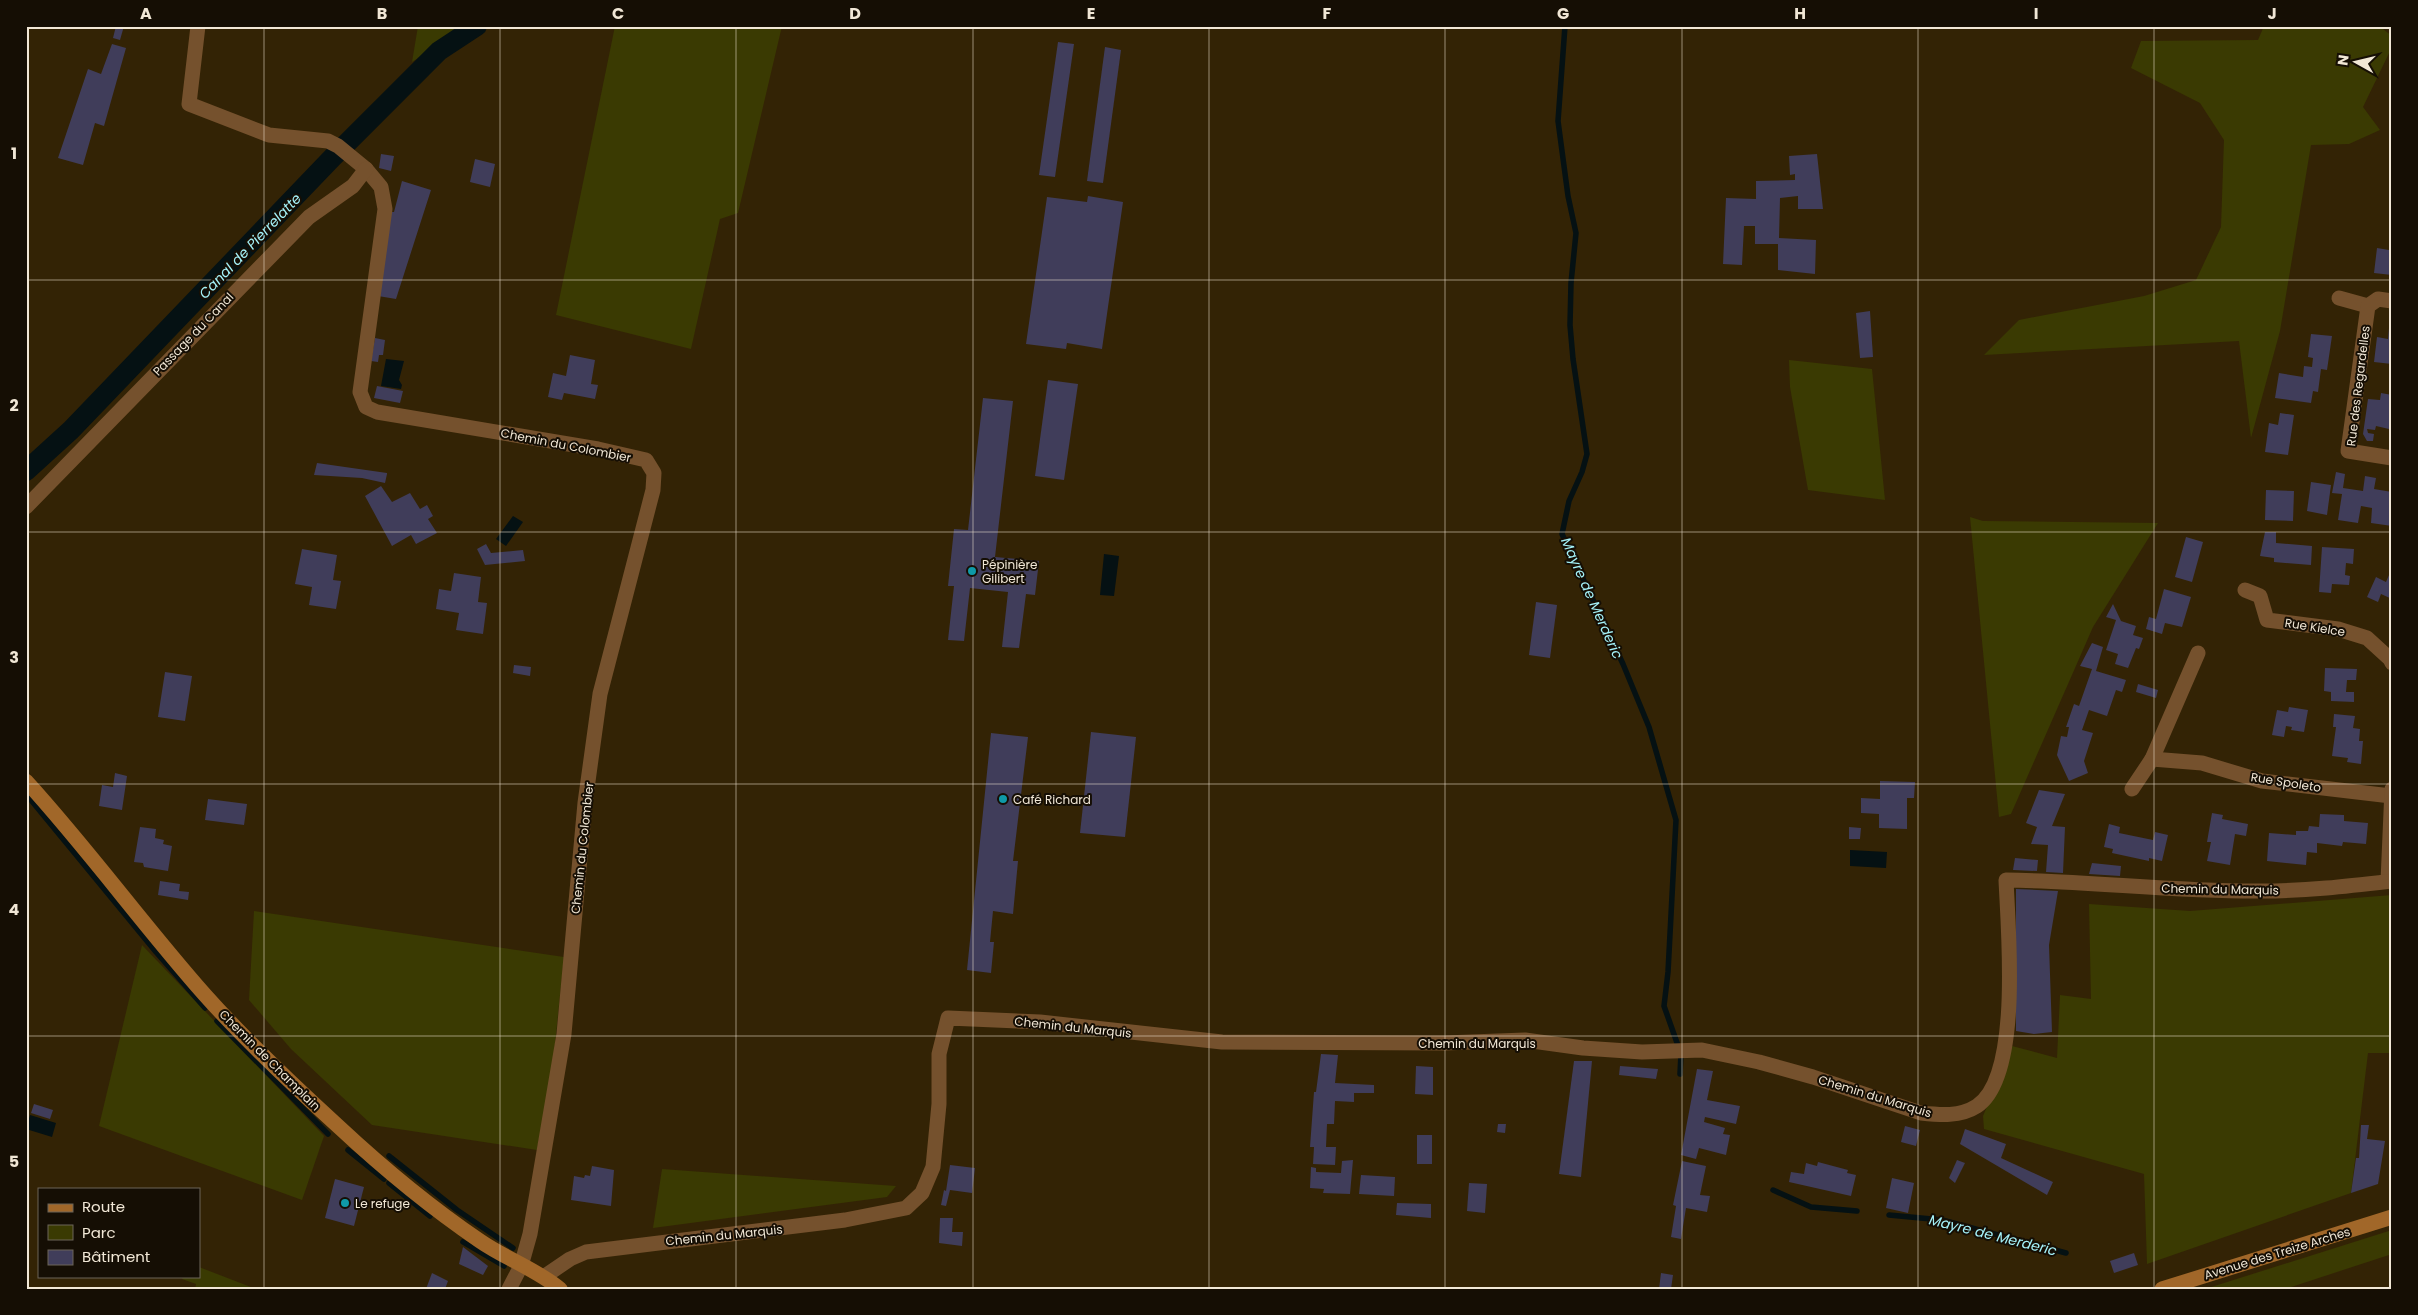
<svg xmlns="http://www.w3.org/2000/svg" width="2418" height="1315" viewBox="0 0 2418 1315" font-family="Poppins,sans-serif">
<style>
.green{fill:#3a3a02}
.water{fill:#051113}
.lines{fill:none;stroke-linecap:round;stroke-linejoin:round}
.stream{stroke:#051113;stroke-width:5.5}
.canal{stroke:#051113;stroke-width:20}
.building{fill:#403d5a}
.street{stroke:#75512d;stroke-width:15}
.secondary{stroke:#a16729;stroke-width:15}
.grid{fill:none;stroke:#f1e7d6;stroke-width:1;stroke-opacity:0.55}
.culture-dot{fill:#0f9aa8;stroke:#150e04;stroke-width:2}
.labels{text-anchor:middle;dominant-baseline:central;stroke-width:4;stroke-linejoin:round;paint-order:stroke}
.street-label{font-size:12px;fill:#f1e7d6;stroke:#150e04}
.poi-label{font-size:12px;fill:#f1e7d6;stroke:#150e04;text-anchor:start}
.water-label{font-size:14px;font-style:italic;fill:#a5f2f9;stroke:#150e04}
.neatline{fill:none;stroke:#f1e7d6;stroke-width:2}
.grid-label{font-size:16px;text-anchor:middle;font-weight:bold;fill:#f1e7d6}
</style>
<rect width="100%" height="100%" fill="#332305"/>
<g class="green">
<path d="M418,26H465L412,62Z"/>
<path d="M615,26H782L738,213L720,219L691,349L556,315Z"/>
<path d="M2264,26H2379L2392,36V47L2363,107L2380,130L2349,144L2311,145L2280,331L2251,438L2239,341L1984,355L2019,320L2144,296L2196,280L2221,227L2224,140L2200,103L2131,68L2141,41L2258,40Z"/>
<path d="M1789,360L1872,369L1885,500L1808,490L1790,387Z"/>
<path d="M1970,517L1983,521L2158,523L2093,627L2011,814L1999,817Z"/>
<path d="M2392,895V1053H2368L2351,1193L2147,1264L2144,1174L1984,1129L1983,1116L2012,1046L2057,1058L2060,995L2091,999L2089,904L2190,911Z"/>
<path d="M254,911L564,957L553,1063L537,1150L372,1125L291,1049L249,1000Z"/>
<path d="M142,945L324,1136L302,1200L99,1126Z"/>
<path d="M662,1169L896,1186L887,1197L653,1228Z"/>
<path d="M2392,1230V1254L2285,1289H2205Z"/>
<path d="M199,1267L256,1289H195L196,1284L182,1279L183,1276H199Z"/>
</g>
<g class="water">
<path d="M386,359L404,361L399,380L402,385L401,389L381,386Z"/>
<path d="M513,516L523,522L506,546L496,539Z"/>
<path d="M1104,554L1119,556L1114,596L1100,595Z"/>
<path d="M1850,850L1887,852L1886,868L1850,866Z"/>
<path d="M30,1115L56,1123L52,1137L26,1129Z"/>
</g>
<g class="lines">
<g class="stream">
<path d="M1565,26L1558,121L1568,196L1576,233L1571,283L1570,325L1573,359L1587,454L1582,472L1569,501L1562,534L1623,664L1649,727L1676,820L1668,972L1664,1006L1681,1054L1680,1074"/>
<path d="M26,794L156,952L205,1008"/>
<path d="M217,1021L328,1134"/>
<path d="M348,1150L384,1179"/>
<path d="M389,1156L457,1210L513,1248"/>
<path d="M389,1183L430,1216"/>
<path d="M1773,1190L1811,1207L1857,1211"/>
<path d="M1889,1215L1942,1220L2066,1253"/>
<path d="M463,1242L504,1266"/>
</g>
<path class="canal" d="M26,471L71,430L332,158L439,51L477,26"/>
</g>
<g class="building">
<path d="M116,26H124L120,40L113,38Z"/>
<path d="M1058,42L1074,44L1055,177L1039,175Z"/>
<path d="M112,44L126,48L104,126L95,123L83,165L58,158L88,69L101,74Z"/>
<path d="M1105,47L1121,50L1103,183L1087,181Z"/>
<path d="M381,154L394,156L391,171L379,168Z"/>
<path d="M1817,154L1823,209H1798V196L1780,198L1779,238L1816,240L1815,274L1778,270V244H1755V226H1744L1742,265L1723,264L1726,198L1756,199V181L1795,180V174L1790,175L1789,156Z"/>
<path d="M475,159L495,164L490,187L470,182Z"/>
<path d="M402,181L431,190L396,299L378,296L391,212H394Z"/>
<path d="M1088,196L1123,202L1102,349L1067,343L1066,349L1026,344L1047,197L1087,202Z"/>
<path d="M2389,247H2392V275L2374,273L2377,248L2389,250Z"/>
<path d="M1870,311L1873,357L1860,358L1856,313Z"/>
<path d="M2389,328H2392V364L2374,362L2377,337L2388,339Z"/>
<path d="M2311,334L2332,336L2327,370L2321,369L2318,392L2313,391L2311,403L2275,398L2279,373L2303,377L2304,366L2312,367L2313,358L2308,357Z"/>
<path d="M375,338L385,340L383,355H379L378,362L371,361Z"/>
<path d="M570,355L595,360L591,384L598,385L595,399L564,393L562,400L548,397L553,373L566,376Z"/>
<path d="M1048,380L1078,384L1064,480L1035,476Z"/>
<path d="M377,386L403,391L400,403L374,398Z"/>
<path d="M2381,393L2392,395V433L2389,432V429L2376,426L2375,430L2367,429L2368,433L2374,434L2373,441H2367L2363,434L2368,399L2380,400Z"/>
<path d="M983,398L1013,401L995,557L1039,561L1035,595L1026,594L1019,648L1002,647L1008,592L970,588L964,641L948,640L954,586H948L954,529L968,530Z"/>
<path d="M2280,413L2294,415L2288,455L2265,452L2269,423L2278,425Z"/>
<path d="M317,463L387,473V474L385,483L362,478L314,475Z"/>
<path d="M2336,472L2345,474L2343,488L2363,491L2365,476L2376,478L2374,489L2392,492V526L2371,523L2372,508L2361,506L2358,523L2338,520L2342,494L2332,493Z"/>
<path d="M2311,482L2331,485L2327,515L2307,511Z"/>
<path d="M381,486L392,502L410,493L420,509L427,505L433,516L428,519L437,533L416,544L411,535L392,546L365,496Z"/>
<path d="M2266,490L2294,491L2293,521L2265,520Z"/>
<path d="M2265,532H2276V543L2312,546L2311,565L2274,562V558L2260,556Z"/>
<path d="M2186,537L2203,542L2192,582L2175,577Z"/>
<path d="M486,544L491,553L523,550L525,561L485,565L477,549Z"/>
<path d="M2322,547L2354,549L2353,564L2346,563L2345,575L2350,576L2349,585L2332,584L2331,593L2319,592Z"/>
<path d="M302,549L337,555L333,580L341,581L336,609L309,605L312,587L295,584Z"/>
<path d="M2392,568V599L2381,594L2378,602L2367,597L2376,577L2386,582Z"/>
<path d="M454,573L481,577L478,602L487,603L483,634L456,630L459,613L436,609L439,589L451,591Z"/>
<path d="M2164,589L2191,597L2182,627L2165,623L2162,634L2146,629L2149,617L2156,619Z"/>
<path d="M1536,602L1557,605L1550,658L1529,655Z"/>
<path d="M2113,604L2121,621L2136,626L2133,635L2143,638L2139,649L2136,648L2128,668L2115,664L2118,654L2106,650L2116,620L2106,617Z"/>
<path d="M2092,643L2103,647L2096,671L2126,680L2122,692L2116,690L2107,716L2089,710L2082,730L2093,733L2084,761L2088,773L2069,781L2057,755L2061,736L2067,737L2069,727H2066L2074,704L2079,706L2092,669L2080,666Z"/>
<path d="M514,665L531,667L530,676L513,673Z"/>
<path d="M2325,668L2357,669L2356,680H2347L2346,692H2354V702L2331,701V692L2324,691Z"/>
<path d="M165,672L192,676L185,721L158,717Z"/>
<path d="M2138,684L2158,690L2156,698L2136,692Z"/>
<path d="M2289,707L2308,710L2304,732L2291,730L2292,727L2286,726L2284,737L2272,735L2277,710L2288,712Z"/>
<path d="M2334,714L2355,716L2353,728L2360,729L2359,741H2363L2361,764L2347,762L2348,758L2332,756L2336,727H2333Z"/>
<path d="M1091,732L1136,737L1125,837L1080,833Z"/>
<path d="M991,733L1028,737L1013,861H1018L1013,914L993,911L990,942H994L991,973L967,970Z"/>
<path d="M115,773L127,776L122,810L99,806L102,785L113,787Z"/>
<path d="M1880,781L1915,782L1914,798H1907V829L1879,828V814L1861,813V798L1880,799Z"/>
<path d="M2039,790L2065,794L2052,826L2065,827L2063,873L2046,872L2048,845L2031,844L2037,827L2026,823Z"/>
<path d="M208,799L247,804L244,825L205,820Z"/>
<path d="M2212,813L2223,815L2222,819L2248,824L2246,836L2235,834L2230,865L2207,861L2211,842H2207Z"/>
<path d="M2320,814L2344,815V821L2368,823L2366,844L2343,842L2342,846L2317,843V853L2307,852L2306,865L2267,861L2269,833L2296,835V831H2308L2309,826L2319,827Z"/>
<path d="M2109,824L2120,827L2119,833L2153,840L2155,832L2168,835L2162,861L2149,858V861L2112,853L2113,849L2104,847Z"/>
<path d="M140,827L156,829L155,838L164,840L163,844L172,846L168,871L144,867L143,863L134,862Z"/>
<path d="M1849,827L1861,828L1860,839H1849Z"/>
<path d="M2015,858L2038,860L2037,871L2013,870Z"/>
<path d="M2092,863L2121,866L2120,876L2089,874Z"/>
<path d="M160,881L180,884L179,891L189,892L188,900L158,895Z"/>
<path d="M2016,889L2058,891L2049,945L2052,1032L2034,1034L2016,1031Z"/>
<path d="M1321,1054L1338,1055L1335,1083L1374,1085V1093H1354V1102L1335,1101L1334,1124H1327L1326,1147H1336L1335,1165L1313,1164L1314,1147H1310L1314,1092H1316Z"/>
<path d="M1574,1061H1592L1581,1177L1559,1174Z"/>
<path d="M1416,1066L1433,1067V1095L1415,1094Z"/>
<path d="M1620,1066L1658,1069L1656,1079L1619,1075Z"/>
<path d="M1697,1069L1713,1071L1707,1100L1740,1106L1736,1124L1705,1117L1704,1122L1725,1128L1723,1134L1730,1135L1726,1155L1699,1148L1696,1159L1681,1155Z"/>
<path d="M34,1104L53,1110L50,1119L31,1113Z"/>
<path d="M1498,1124H1506L1505,1133L1497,1132Z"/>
<path d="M2361,1125H2369L2367,1139L2385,1141L2378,1184L2351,1193L2356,1158H2359Z"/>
<path d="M1905,1126L1920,1130L1916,1146L1901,1142Z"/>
<path d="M1965,1129L2006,1144L2001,1158L2053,1182L2047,1195L1960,1144Z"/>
<rect x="1417" y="1135" width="15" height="29"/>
<path d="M1353,1160L1350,1194L1323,1193L1324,1189L1310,1188L1311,1167L1316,1168V1172L1341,1173L1342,1161Z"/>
<path d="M1957,1160L1965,1163L1955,1183L1949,1178Z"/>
<path d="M1682,1161L1706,1166L1700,1195L1710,1196L1707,1212L1686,1208L1681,1239L1671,1237L1676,1206L1673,1205Z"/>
<path d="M1818,1162L1848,1170L1847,1173L1856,1175L1851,1196L1789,1182L1791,1172L1804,1174L1806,1163L1817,1166Z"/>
<path d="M950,1165L975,1168L972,1193L950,1190L946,1206L941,1205L944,1190L946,1191Z"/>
<path d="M592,1166L614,1170L611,1206L571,1200L574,1176L584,1178L585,1175L590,1176Z"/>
<path d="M1361,1175L1395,1177L1394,1196L1359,1194Z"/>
<path d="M1892,1178L1914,1183L1908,1213L1886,1208Z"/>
<path d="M335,1179L364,1187L354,1226L325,1218Z"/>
<path d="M1469,1183L1487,1184L1485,1213L1467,1211Z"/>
<path d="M1397,1203L1431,1204V1218L1396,1215Z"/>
<path d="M940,1218H953L952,1232H963L962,1246L939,1243Z"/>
<path d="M463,1247L488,1266L483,1275L459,1264Z"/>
<path d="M2134,1253L2138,1265L2114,1273L2110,1261Z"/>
<path d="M432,1273L448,1281L445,1289H426Z"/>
<path d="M1661,1273L1673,1275L1671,1289H1659Z"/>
</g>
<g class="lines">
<g class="street">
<path d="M198,26L189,104L269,135L328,141L338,146L366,169L381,187L385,209L360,392L366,407L377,412L598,449L646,460L654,473L653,490L600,694L585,803L564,1034L530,1234L521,1266L509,1289"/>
<path d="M2339,298L2368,306"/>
<path d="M2392,301L2378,299L2368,306L2348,451L2392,458"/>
<path d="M26,507L309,217L353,186L366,169"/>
<path d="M2245,590L2260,596L2267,620L2338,629L2367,638L2390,659L2392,663"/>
<path d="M2152,759L2202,763L2262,781L2391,796"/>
<path d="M2132,789L2152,759L2198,653"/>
<path d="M2388,881L2392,789"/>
<path d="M545,1276L570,1259L586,1252L845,1220L906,1208L922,1193L933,1167L939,1104V1054L948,1018L1040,1022L1222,1042L1444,1043L1525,1040L1583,1048L1642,1052L1702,1050L1759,1062L1813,1077L1921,1113C1940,1115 1960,1117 1977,1106C2022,1076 2008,929 2006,880C2092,881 2177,892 2263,891C2307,891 2349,886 2392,881"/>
</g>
<g class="secondary">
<path d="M26,781C89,850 143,925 205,995C246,1041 293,1085 339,1127C383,1168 430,1207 480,1241C506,1259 536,1269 560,1289"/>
<path d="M2162,1289L2392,1217"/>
</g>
</g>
<path class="grid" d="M264,26V1289M500,26V1289M736,26V1289M973,26V1289M1209,26V1289M1445,26V1289M1682,26V1289M1918,26V1289M2154,26V1289M26,280H2392M26,532H2392M26,784H2392M26,1036H2392"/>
<g class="culture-dot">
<circle cx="972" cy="571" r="5"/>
<circle cx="1003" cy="799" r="5"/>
<circle cx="345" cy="1203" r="5"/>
</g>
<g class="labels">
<g class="street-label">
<text transform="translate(193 334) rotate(-46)">Passage du Canal</text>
<text transform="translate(2358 386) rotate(-83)">Rue des Regardelles</text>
<text transform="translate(566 445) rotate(11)">Chemin du Colombier</text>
<text transform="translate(2315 627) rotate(9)">Rue Kielce</text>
<text transform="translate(2286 782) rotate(9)">Rue Spoleto</text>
<text transform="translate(582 848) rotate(-84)">Chemin du Colombier</text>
<text transform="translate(2220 889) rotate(1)">Chemin du Marquis</text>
<text transform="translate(1073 1027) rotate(6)">Chemin du Marquis</text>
<text x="1477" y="1043">Chemin du Marquis</text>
<text transform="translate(270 1060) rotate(45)">Chemin de Champlain</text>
<text transform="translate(1875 1096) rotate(17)">Chemin du Marquis</text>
<text transform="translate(724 1235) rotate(-6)">Chemin du Marquis</text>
<text transform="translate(2277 1253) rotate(-17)">Avenue des Treize Arches</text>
</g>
<g class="poi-label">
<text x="982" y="564">Pépinière<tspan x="982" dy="14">Gilibert</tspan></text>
<text x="1013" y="799">Café Richard</text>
<text x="355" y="1203">Le refuge</text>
</g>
<g class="water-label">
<text transform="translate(250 246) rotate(-46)">Canal de Pierrelatte</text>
<text transform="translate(1592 598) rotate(66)">Mayre de Merderic</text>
<text transform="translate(1993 1235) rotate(14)">Mayre de Merderic</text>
</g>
</g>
<rect width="2418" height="1315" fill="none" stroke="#150e04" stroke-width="55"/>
<rect x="38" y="1188" width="162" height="90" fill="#150e04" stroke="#6d6558"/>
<rect x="48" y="1204" width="25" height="8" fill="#a16729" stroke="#6d6558"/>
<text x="82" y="1212" font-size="15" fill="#f1e7d6">Route</text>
<rect x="48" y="1225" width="25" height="15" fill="#3a3a02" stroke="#6d6558"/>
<text x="82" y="1238" font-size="15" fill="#f1e7d6">Parc</text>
<rect x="48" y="1250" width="25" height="15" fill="#403d5a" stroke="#6d6558"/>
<text x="82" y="1262" font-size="15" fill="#f1e7d6">Bâtiment</text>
<g transform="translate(2356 62) rotate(278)" stroke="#150e04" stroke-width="4" paint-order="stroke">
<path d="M0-4L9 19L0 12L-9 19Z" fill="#f1e7d6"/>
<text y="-8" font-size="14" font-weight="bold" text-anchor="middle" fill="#f1e7d6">N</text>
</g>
<rect x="28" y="28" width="2362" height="1260" class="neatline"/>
<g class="grid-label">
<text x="146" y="19">A</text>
<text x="382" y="19">B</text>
<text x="618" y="19">C</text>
<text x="855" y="19">D</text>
<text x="1091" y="19">E</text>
<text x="1327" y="19">F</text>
<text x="1563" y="19">G</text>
<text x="1800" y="19">H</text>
<text x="2036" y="19">I</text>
<text x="2272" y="19">J</text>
<text x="14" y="159">1</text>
<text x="14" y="411">2</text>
<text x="14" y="663">3</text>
<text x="14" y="915">4</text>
<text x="14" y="1167">5</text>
</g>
</svg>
